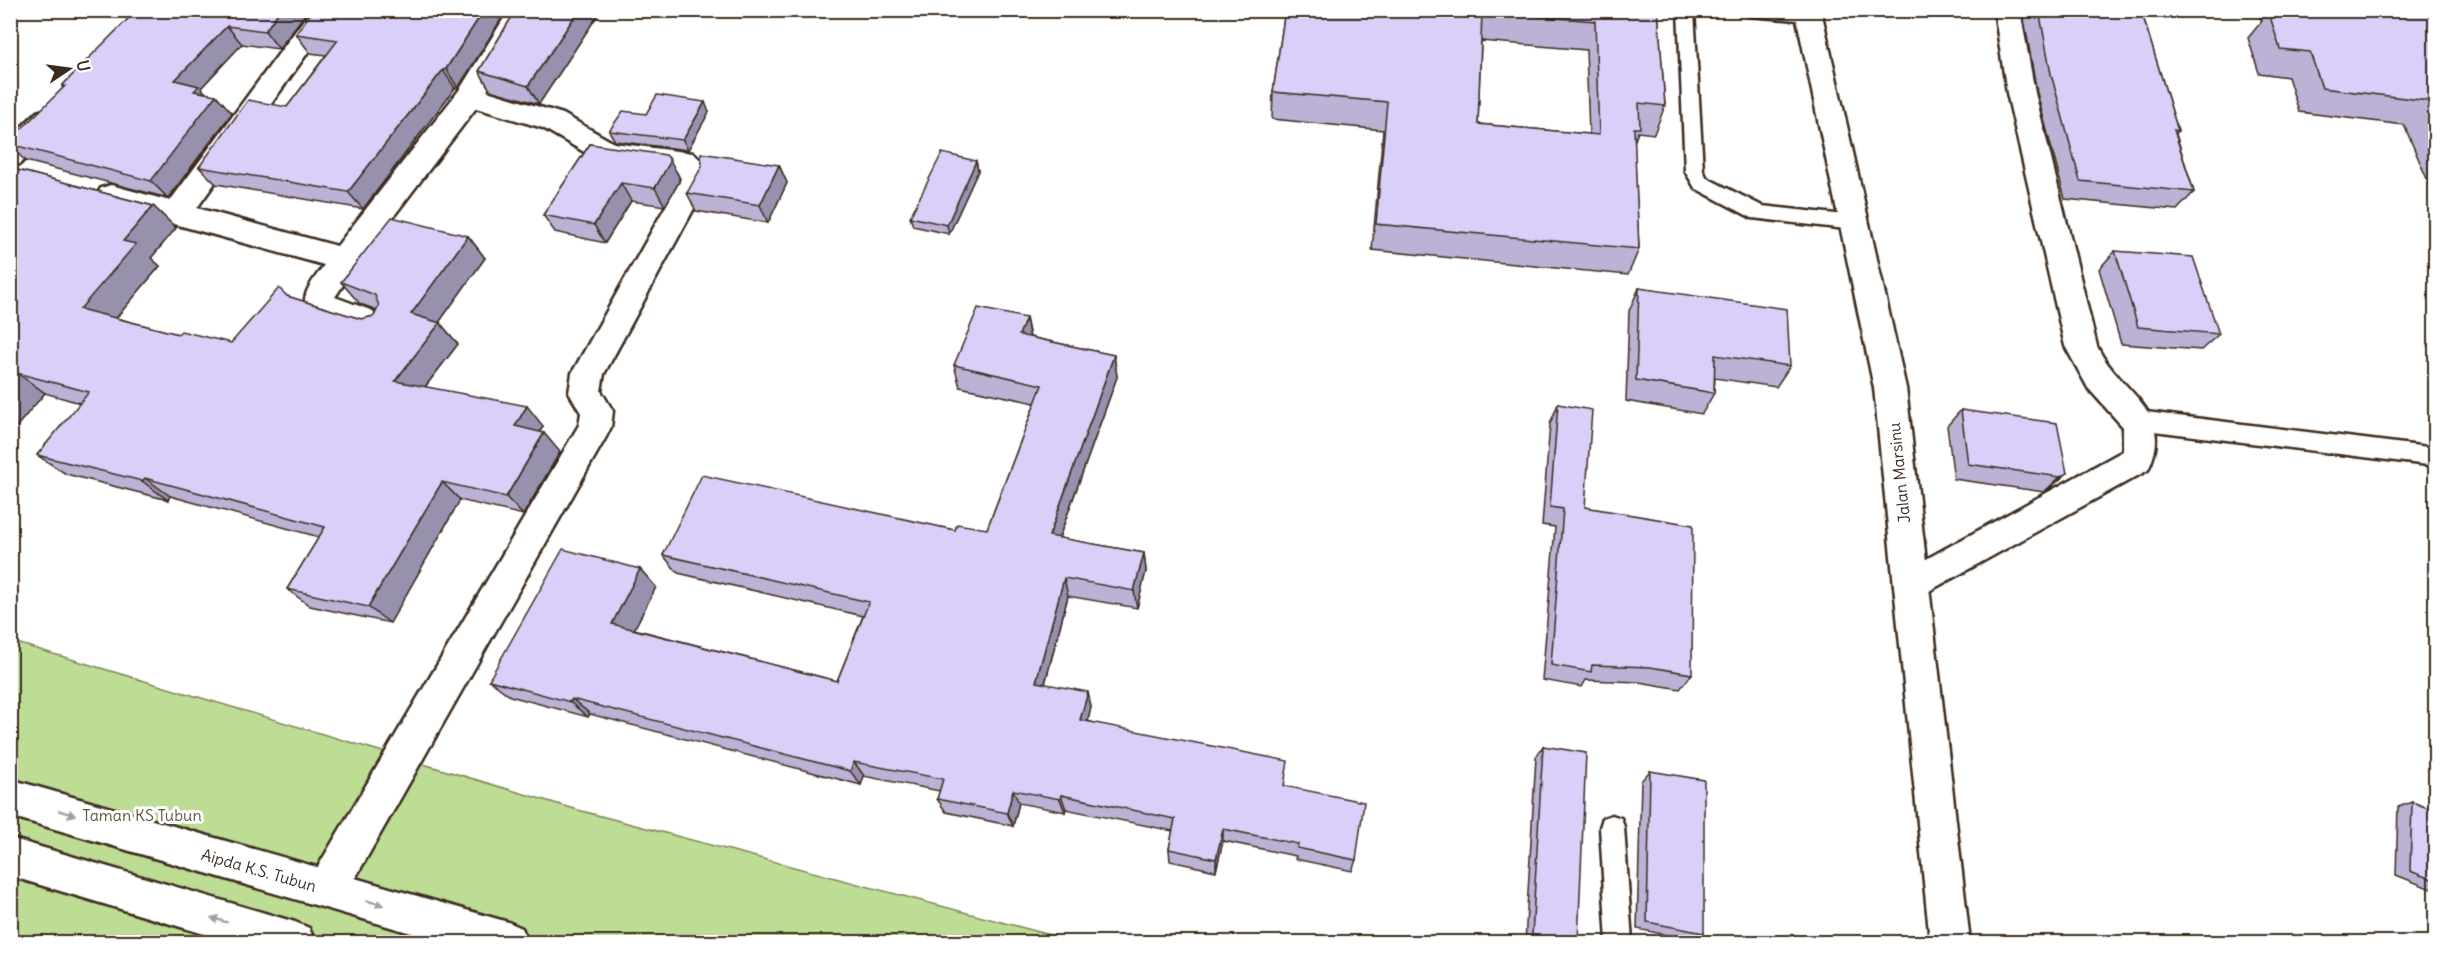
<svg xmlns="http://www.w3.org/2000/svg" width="2446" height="953" viewBox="0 0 2446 953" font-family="Delius,sans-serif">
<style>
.green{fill:#bddc94;stroke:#7c8359;stroke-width:1.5}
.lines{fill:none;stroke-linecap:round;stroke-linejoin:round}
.service-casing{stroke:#3b2a1e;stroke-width:5}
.minor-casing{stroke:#3b2a1e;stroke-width:5}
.tertiary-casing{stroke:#3b2a1e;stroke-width:5}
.service{fill:#fff;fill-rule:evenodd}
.minor{fill:#fff;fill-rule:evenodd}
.tertiary{fill:#fff;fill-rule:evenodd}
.wall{fill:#bbb2d5;stroke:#3b2a1e;stroke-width:1.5;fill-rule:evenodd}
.shaded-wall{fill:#9891ae;stroke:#3b2a1e;stroke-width:1.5}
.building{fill:#d9cff8;stroke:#3b2a1e;stroke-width:1.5;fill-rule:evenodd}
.oneway{fill:#a79f9a}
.labels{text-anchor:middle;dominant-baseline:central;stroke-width:6;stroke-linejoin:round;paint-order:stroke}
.street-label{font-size:16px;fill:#3b2a1e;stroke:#fff}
.park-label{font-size:16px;fill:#5c563c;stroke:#fff}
</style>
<rect width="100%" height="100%" fill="#fff"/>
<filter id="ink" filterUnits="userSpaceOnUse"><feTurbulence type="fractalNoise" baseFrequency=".0167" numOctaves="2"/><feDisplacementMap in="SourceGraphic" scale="12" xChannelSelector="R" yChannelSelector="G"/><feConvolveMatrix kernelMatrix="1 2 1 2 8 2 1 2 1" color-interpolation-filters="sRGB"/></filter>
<g filter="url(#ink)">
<path class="green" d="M10,641L578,810L1077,942H11Z"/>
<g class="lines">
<g class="service-casing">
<g id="service">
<path d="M1678,10H1694L1703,171L1707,178L1762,206L1854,216L1861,218L1863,223L1861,228L1854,230L1752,218L1695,188L1685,171Z"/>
<path d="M1741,10H1814L1817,15L1809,21L1749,16Z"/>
<path d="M2138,411L2436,448V466L2138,429L2131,426L2128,420L2131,414Z"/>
<path d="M1612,815L1621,818L1624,827L1632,942H1607L1600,827L1603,818Z"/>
</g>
</g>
<g class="minor-casing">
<g id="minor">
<path d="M311,10H338L197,208L337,246L460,89L509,10H536L487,91L563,114L614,143L693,153L704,163L710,179L604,374L601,391L613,411L611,427L606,437L341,903L327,908L313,903L308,889L313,875L579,425L581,413L569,393L572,373L681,179L677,171L598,160L543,128L476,108L355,267L335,297L373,311L377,320L373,329L362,332L308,315C298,296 313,281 324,265L101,204L96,196L101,188L111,185L170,201Z"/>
<path d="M1994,10H2020L2035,93L2097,346C2119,393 2177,410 2148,470L1911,601L1899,596L1894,585L1899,574L2123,451V427L2088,388L2065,346L2007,93Z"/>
<path d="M47,109L57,112L61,119L57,126L20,164L10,166V138L37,112Z"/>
</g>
</g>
<g class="tertiary-casing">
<g id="tertiary">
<path d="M1795,10H1821L1906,388L1970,942H1930L1874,388Z"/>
<path d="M10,779L508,922L522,928L528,942H442L10,816Z"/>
<path d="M10,838L295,922L309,928L315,942H231L10,876Z"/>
</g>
</g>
<use href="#service" class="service"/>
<use href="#minor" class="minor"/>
<use href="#tertiary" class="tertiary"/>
</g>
<g class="wall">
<path d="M137,10H308L279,49L242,44L201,88L206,93L232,113L168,198L26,161L10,147V144L63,88L62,86Z"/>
<path d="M313,10H507L458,88H455L363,209L216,184L199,167L287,107L326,55L310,53L296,34Z"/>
<path d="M516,10H601L539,104L490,90L479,71Z"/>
<path d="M1285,10H1658L1665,106L1654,134L1638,132L1634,143L1639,249L1628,275L1372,250L1383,130L1272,119L1273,92ZM1481,41L1586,50L1589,134L1478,124Z"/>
<path d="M2030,10H2141L2178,131L2176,134L2194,192L2177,210L2065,199L2037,93L2024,19Z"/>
<path d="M2255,10H2436V200L2404,125L2299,112L2288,77L2259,73L2248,38L2262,21Z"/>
<path d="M709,112L688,150L615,141L609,131Z"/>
<path d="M590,144L679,177V182L665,206L631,201L605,243L555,232L543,215Z"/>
<path d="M976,161L978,171L949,234L913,226L910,217Z"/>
<path d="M779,165L787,183L768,223L696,211L687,193Z"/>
<path d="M10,168L153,206L176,228L151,258L160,266L116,318L178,334L231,343L287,296L361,319L374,316L377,310L360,304L341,282L468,236L485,258L439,322L440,323L458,344L425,387L543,426L540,432L560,452L523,515L460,500L390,623L310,606L287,589L319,537L170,496L168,500L66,474L37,455L80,403L45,393L10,434Z"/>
<path d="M2115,251L2219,334L2201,350L2121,344L2099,269Z"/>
<path d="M1639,288L1790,366L1776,387L1715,378L1714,393L1702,414L1626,401L1629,311Z"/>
<path d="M1026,318L1030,337L1114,355L1117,377L1059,538L1144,553L1146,571L1137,608L1068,596L1045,684L1091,707L1088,721L1284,786L1356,860L1352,871L1295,859L1296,856L1223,841L1216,871L1170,861L1169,849L1173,831L1066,809L1065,812L1019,803L1013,826L946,812L937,799L940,791L864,776L861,785L590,714L588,717L510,696L489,680L640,569L656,587L634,629L837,681L863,616L678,573L663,555L955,530L987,529L1035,403L960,387L954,365Z"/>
<path d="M1558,404L1585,507L1692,674L1680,689L1639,682L1586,680L1582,687L1542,680L1555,527L1542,525L1550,424Z"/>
<path d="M1961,410L2067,473L2050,488L2044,492L1954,479L1947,426Z"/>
<path d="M1543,746L1578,942H1525L1536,757Z"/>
<path d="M1650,771L1704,933L1693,940L1637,929L1641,781Z"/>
<path d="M2412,802L2436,811V891L2396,875L2398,807Z"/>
</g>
<g class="shaded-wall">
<path d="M280,10H308L279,49L265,31Z"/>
<path d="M484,10H507L458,88L446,69Z"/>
<path d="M579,10H601L539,104L528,86Z"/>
<path d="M227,26L242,44L201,88L212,100L216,95L232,113L168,198L151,181L175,80Z"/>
<path d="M443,70L455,88L363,209L348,192Z"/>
<path d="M705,102L709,112L688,150L683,140Z"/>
<path d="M669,158L679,177V182L665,206L655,188Z"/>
<path d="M976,161L978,171L949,234L947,225Z"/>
<path d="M779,165L787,183L768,223L760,205Z"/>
<path d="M621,183L631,201L605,243L594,225Z"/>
<path d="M153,206L176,228L151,258L160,266L106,330L80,309L123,241Z"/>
<path d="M468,236L485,258L430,335L411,314Z"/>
<path d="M1026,318L1030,340L1019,335Z"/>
<path d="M440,323L458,344L414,401L395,381Z"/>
<path d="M1114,355L1117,377L1053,554L1049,536Z"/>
<path d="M17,373L45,393L10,434V381Z"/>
<path d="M527,406L543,426L532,446L515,426Z"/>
<path d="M544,433L560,452L523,515L506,497Z"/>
<path d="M2067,473L2050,488L2044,492L2060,477Z"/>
<path d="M145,478L170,496L168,500L142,481Z"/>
<path d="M442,482L460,500L390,623L368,607Z"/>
<path d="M1144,553L1146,571L1137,608L1134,591Z"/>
<path d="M640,569L656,587L628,641L612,624Z"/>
<path d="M1064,578L1068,596L1041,698L1036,682Z"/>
<path d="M1088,692L1091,707L1084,735L1080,720Z"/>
<path d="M572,699L590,714L588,717L570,702Z"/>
<path d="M854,762L864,776L861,785L850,771Z"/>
<path d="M1013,790L1019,803L1013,826L1007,813Z"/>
<path d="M1061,795L1066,809L1065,812L1060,799Z"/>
<path d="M1223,829V841L1216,871V859Z"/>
</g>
<g class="building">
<path d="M137,10H280L265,31L227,26L175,80L199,86L194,91L216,95L151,181L10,144V140L65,86H62L81,66Z"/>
<path d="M313,10H484L446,69L443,70L348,192L199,167L248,100L287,107L338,40L296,34Z"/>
<path d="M516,10H579L528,86L479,71Z"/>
<path d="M1285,10H1658L1665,106L1639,103L1640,128H1634L1639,249L1376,224L1387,102L1273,92ZM1482,12L1595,21L1599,135L1478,124Z"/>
<path d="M2039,10H2141L2178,131L2174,130L2194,192L2080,181L2051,74Z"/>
<path d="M2293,10H2436V116L2429,101L2322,88L2310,52L2280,49L2269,13L2297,16Z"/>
<path d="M657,95L705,102L683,140L609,131L623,111L646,114Z"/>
<path d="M590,144L666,155L669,158V164L655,188L621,183L594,225L543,215Z"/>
<path d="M701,153L779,165L760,205L687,193L702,166Z"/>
<path d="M942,153L976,161L947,225L910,217Z"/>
<path d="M10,168L153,206L123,241L136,244L80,309L178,334L181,331L231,343L279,288L287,296L361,319L374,316L379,306L375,295L341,282L392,217L468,236L411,314L440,323L395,381L527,406L515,426L544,433L506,497L442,482L368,607L287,589L325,527L145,478L142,481L37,455L89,392L17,373L10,381Z"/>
<path d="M2115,251L2193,257L2219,334L2138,327Z"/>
<path d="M1639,288L1787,309L1790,366L1715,355L1714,393L1636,380Z"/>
<path d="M978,308L1026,318L1019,335L1114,355L1049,536L1144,553L1134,591L1064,578L1036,682L1088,692L1080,720L1288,761L1284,786L1364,802L1356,860L1297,848L1298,844L1223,829L1216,859L1169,849L1175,819L1061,795L1060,799L1013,790L1007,813L937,799L943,779L854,762L850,771L572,699L570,702L489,680L563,549L640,569L612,624L837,681L869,602L663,555L702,475L955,530L957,524L987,529L1042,385L954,365Z"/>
<path d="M1558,404L1592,410L1585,507L1693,525L1692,674L1650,667L1592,665L1591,672L1551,665L1563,509L1550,507Z"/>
<path d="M1961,410L2057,423L2067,473L2060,477L1968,464Z"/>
<path d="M1543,746L1586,753L1578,942H1565L1532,936Z"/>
<path d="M1650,771L1704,780V933L1647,922Z"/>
<path d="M2412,802L2436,811V881L2410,871Z"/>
</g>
<defs><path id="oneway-solid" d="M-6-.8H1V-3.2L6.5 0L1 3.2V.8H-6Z" transform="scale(1.5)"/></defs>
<g class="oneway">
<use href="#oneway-solid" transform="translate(67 813) rotate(16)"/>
<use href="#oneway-solid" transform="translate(375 903) rotate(16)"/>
<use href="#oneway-solid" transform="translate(219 920) rotate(-163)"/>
</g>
</g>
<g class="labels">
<g class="street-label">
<text transform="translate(1899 473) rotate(-96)">Jalan Marsinu</text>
<text transform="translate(259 870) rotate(16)">Aipda K.S. Tubun</text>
</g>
<g class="park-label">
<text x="142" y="815">Taman KS Tubun</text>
</g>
</g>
<rect width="2446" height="953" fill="none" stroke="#fff" stroke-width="36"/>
<rect x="18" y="18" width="2410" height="917" fill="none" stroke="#3b2a1e" stroke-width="2" filter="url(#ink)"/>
<g transform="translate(69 69) rotate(77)" stroke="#ffffff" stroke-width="4.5" paint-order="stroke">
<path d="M0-4.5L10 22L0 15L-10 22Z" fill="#3b2a1e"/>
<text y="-9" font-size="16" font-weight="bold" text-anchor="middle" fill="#3b2a1e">U</text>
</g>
</svg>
